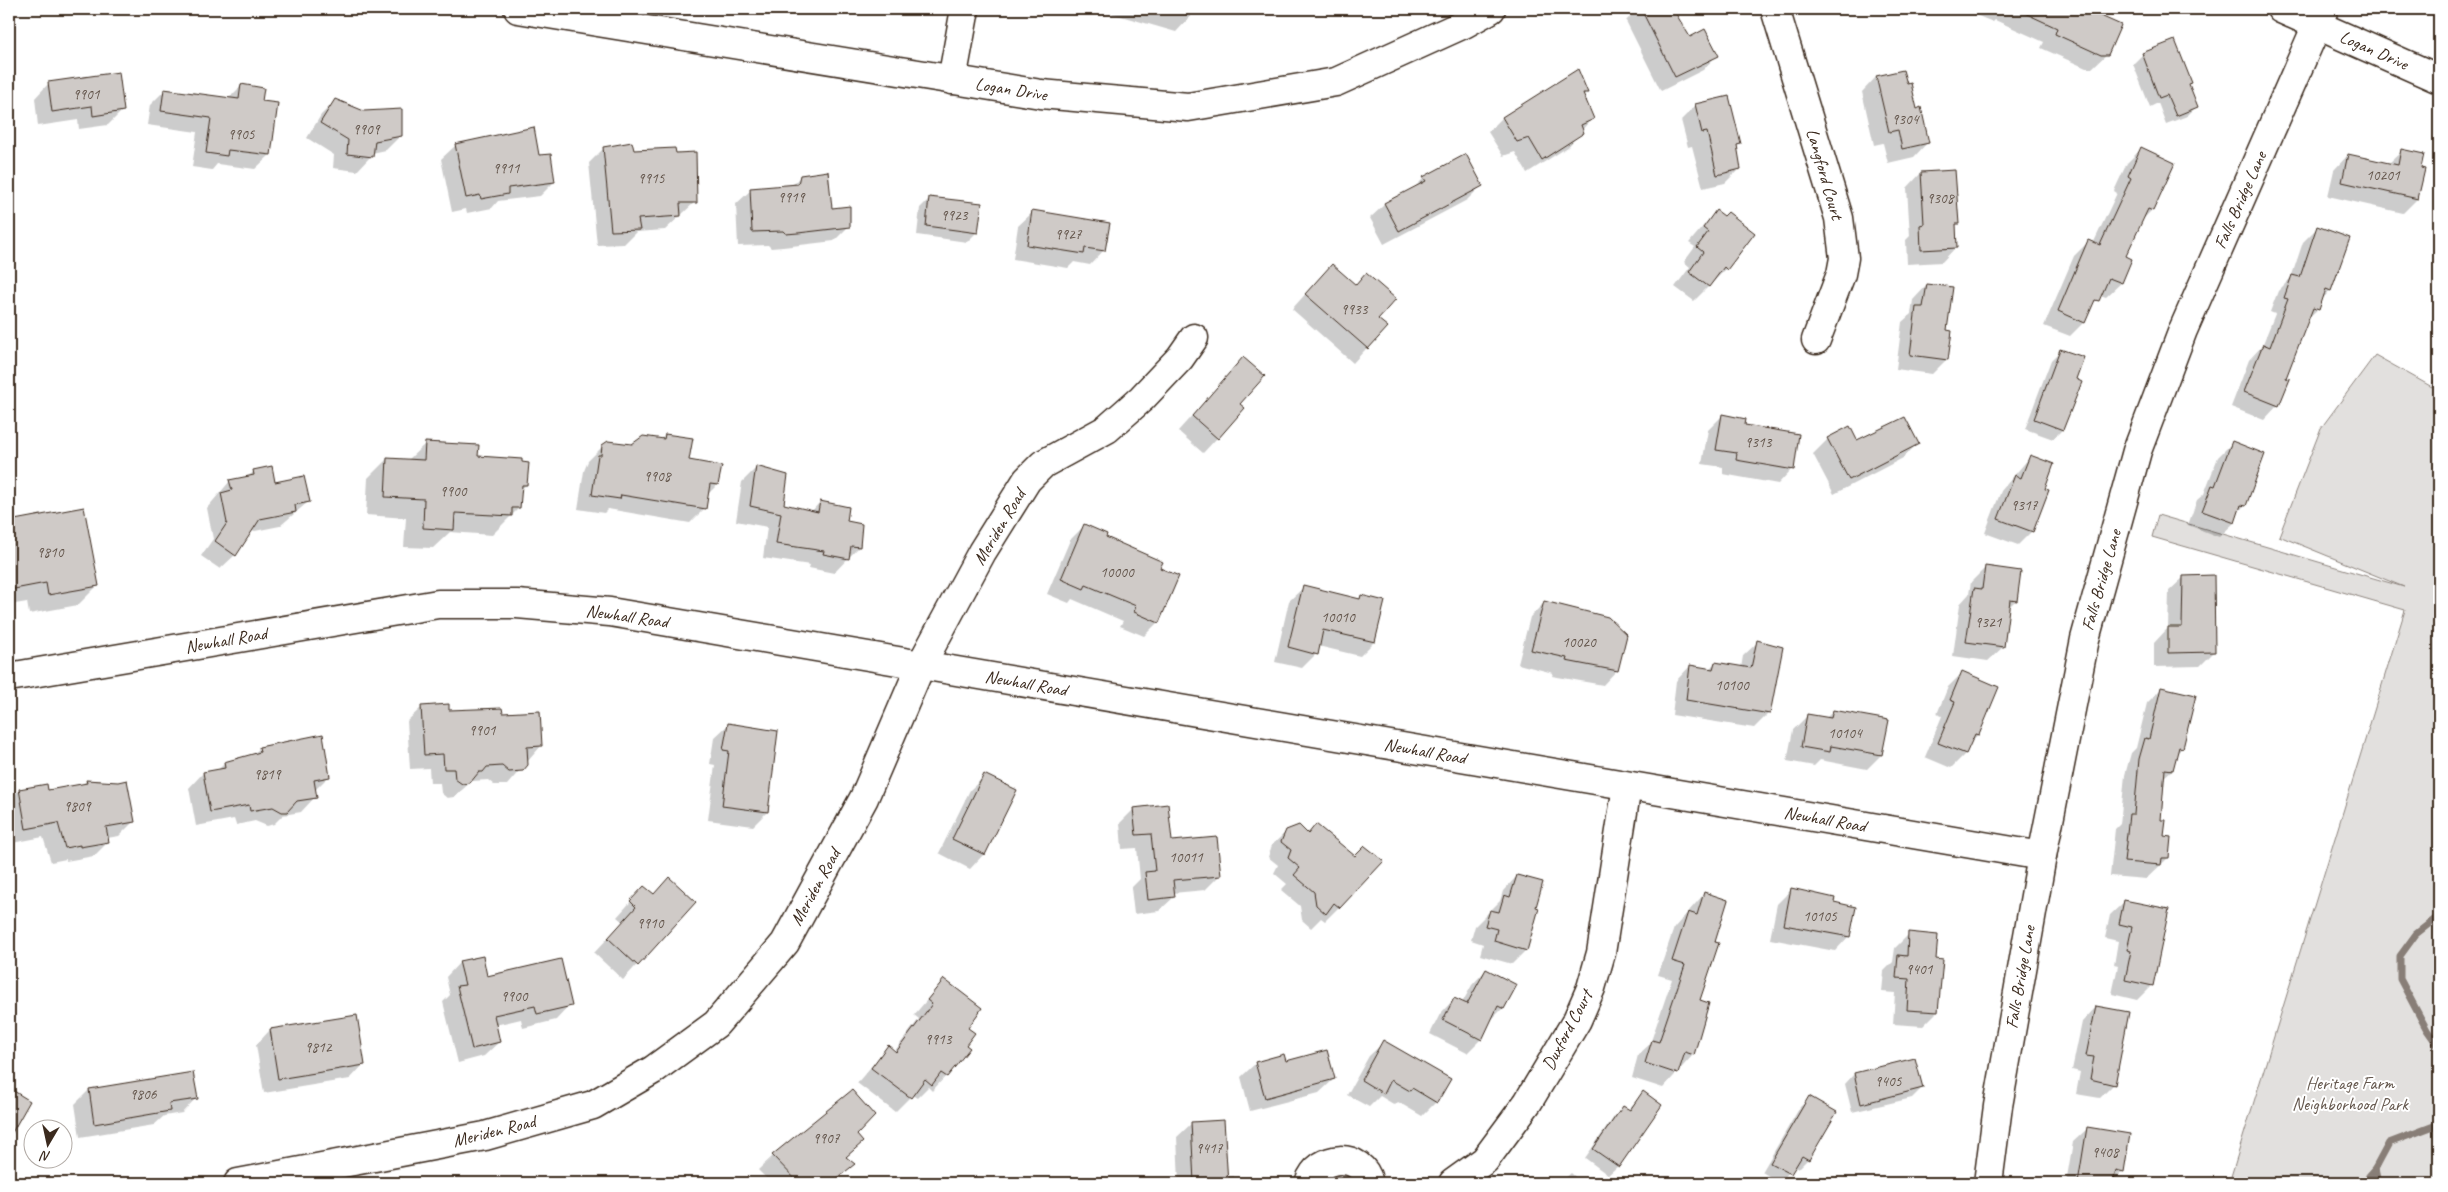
<svg xmlns="http://www.w3.org/2000/svg" width="2448" height="1192" viewBox="0 0 2448 1192" font-family="Caveat,sans-serif">
<style>
.green{fill:#e2e0de;stroke:#8e857e}
.shadow{fill:#0003}
.lines{fill:none;stroke-linecap:round;stroke-linejoin:round}
.stream{stroke:#887e77;stroke-width:7}
.building{fill:#cfcac7;stroke:#3b2a1e}
.minor-casing{stroke:#3b2a1e;stroke-width:31}
.minor{stroke:#fff;stroke-width:28}
.labels{text-anchor:middle;dominant-baseline:central;stroke-width:4;stroke-linejoin:round;paint-order:stroke}
.number-label{font-size:15px;fill:#605248}
.street-label{font-size:18px;fill:#3b2a1e;stroke:#fff}
.park-label{font-size:18px;fill:#65584e;stroke:#fff}
</style>
<rect width="100%" height="100%" fill="#fff"/>
<filter id="ink" filterUnits="userSpaceOnUse"><feTurbulence type="fractalNoise" baseFrequency=".02" numOctaves="2"/><feDisplacementMap in="SourceGraphic" scale="10" xChannelSelector="R" yChannelSelector="G"/><feConvolveMatrix kernelMatrix="1 2 1 2 8 2 1 2 1" color-interpolation-filters="sRGB"/></filter>
<g filter="url(#ink)">
<path class="green" d="M2375,355L2432,387L2439,364V1183H2229L2405,610L2152,537L2158,515L2404,587L2279,536L2321,428Z"/>
<g class="shadow">
<path d="M1108,9H1193L1190,17L1176,32L1107,12Z"/>
<path d="M1637,9H1673L1690,38L1717,55L1703,70L1661,91L1626,21Z"/>
<path d="M1961,9H2082L2120,26L2107,54L2092,68H2086L2041,48L2044,42L1995,20L1993,22Z"/>
<path d="M2143,54L2190,83L2188,85L2196,107L2187,116L2166,124L2158,103L2150,107L2133,64Z"/>
<path d="M1578,71L1586,92L1583,96L1592,118L1568,147L1527,173L1515,152L1503,156L1488,132L1502,118Z"/>
<path d="M1902,71L1928,142L1914,157L1888,163L1883,143L1874,145L1862,92L1876,77Z"/>
<path d="M49,83L122,111L108,125L79,129L78,120L38,126L35,98Z"/>
<path d="M241,86L261,102L270,155L255,169L217,164L212,170L192,167L197,132L147,125L150,105L165,90L228,99Z"/>
<path d="M335,101L401,135L386,150L372,153L371,156L357,171L333,168L334,155L307,138L321,115Z"/>
<path d="M1696,105L1740,143L1736,147L1739,169L1725,183L1703,188L1692,146L1688,147L1681,120Z"/>
<path d="M456,145L538,156L554,182L540,196L498,201L492,208L467,213L466,209L452,212L441,159Z"/>
<path d="M604,148L633,152L695,202L665,230L636,232L624,244L597,245L589,163Z"/>
<path d="M2141,149L2152,210L2141,221L2125,257L2130,259L2121,283L2106,297L2100,295L2089,309L2084,322L2070,336L2044,326L2074,256L2088,242L2093,244L2117,193L2114,191L2127,163Z"/>
<path d="M2402,151L2420,168L2417,199L2403,213L2328,196L2334,170L2348,155L2388,164Z"/>
<path d="M1921,173L1958,223L1955,227L1956,247L1942,262L1907,264L1906,240L1910,236L1907,188Z"/>
<path d="M801,176L849,226L834,241L783,247L771,248L768,245L738,246L736,204L751,190L791,186Z"/>
<path d="M1424,178L1481,186L1467,200L1384,244L1370,218L1385,204L1413,189Z"/>
<path d="M930,198L977,232L967,242L917,235L920,208Z"/>
<path d="M1716,211L1726,269L1694,301L1675,287L1690,267L1684,262L1695,247L1689,243Z"/>
<path d="M1033,212L1104,250L1090,265L1074,262L1068,268L1013,259L1018,226Z"/>
<path d="M2317,228L2348,239L2330,291L2321,300L2318,309L2307,319L2285,378L2278,405L2264,420L2231,407L2249,360L2262,346L2275,314L2270,312L2278,291L2291,278L2303,242Z"/>
<path d="M1318,280L1386,327L1353,363L1292,309Z"/>
<path d="M1927,285L1946,331L1947,359L1932,374L1896,369L1902,322L1911,314L1913,300Z"/>
<path d="M2061,350L2074,380L2062,430L2053,439L2025,429L2051,360Z"/>
<path d="M1243,359L1239,404L1217,438L1203,453L1178,431Z"/>
<path d="M1722,416L1744,426L1792,469L1778,484L1723,474V467L1702,464L1708,430Z"/>
<path d="M665,435L687,461L717,485L707,495L705,508L690,523L608,509L604,513L578,509L584,471L588,461L603,446H633L660,440Z"/>
<path d="M1828,439L1857,442L1917,444L1903,458L1834,494L1813,454Z"/>
<path d="M426,443L477,457L526,485L520,490L519,508L492,535L450,532L433,548L404,547L406,518L366,515L368,478L387,459L408,460Z"/>
<path d="M2232,443L2245,505L2237,513L2234,523L2219,537L2188,525L2197,500L2204,494L2218,457Z"/>
<path d="M2030,457L2032,531L2018,545L1985,533L2001,491Z"/>
<path d="M756,468L782,505L811,512L820,502L859,547L834,573L809,568L810,565L763,558L767,527L736,521L742,482Z"/>
<path d="M254,471L308,502L280,526L250,532L235,555L220,569L201,556L213,539L207,508L230,481L247,478Z"/>
<path d="M83,509L97,586L78,605L29,614L27,602L9,605V522Z"/>
<path d="M1084,526L1158,569V622L1144,636L1120,626L1123,621L1072,599L1069,603L1047,594L1070,540Z"/>
<path d="M1985,568L2016,600L2008,608L2003,647L1988,661L1953,656L1960,604L1969,594L1971,582Z"/>
<path d="M2184,577L2214,652L2200,666L2154,667V643L2168,628L2169,591Z"/>
<path d="M1304,587L1358,600L1362,596L1384,602L1374,642L1360,656L1318,646L1316,654L1302,668L1275,662L1289,601Z"/>
<path d="M1545,602L1617,670L1603,685L1552,676L1553,673L1518,664L1530,617Z"/>
<path d="M1758,642L1782,648L1768,714L1754,728L1672,715L1676,681L1690,666L1709,669L1715,663L1741,668L1743,656Z"/>
<path d="M1962,673L1997,687L1978,735L1969,743L1965,754L1951,768L1925,757L1942,716L1937,714L1948,687Z"/>
<path d="M2162,688L2182,748L2176,754L2172,770L2163,778L2159,821L2168,858L2146,879L2110,876L2115,829L2120,824L2125,775L2131,753L2136,748L2147,703Z"/>
<path d="M422,707L448,712L502,714L541,746L507,785H494L488,780L472,781L454,797L447,798L441,793L440,783H430L429,768L410,769L407,721Z"/>
<path d="M1833,711L1881,755L1867,769L1820,760L1814,766L1787,761L1793,730L1808,715L1826,718Z"/>
<path d="M729,724L767,812L753,826L708,820L715,765L710,764L714,738Z"/>
<path d="M260,748L329,776L314,791L315,797L301,812L283,815L274,824L267,826L255,821L236,825L234,819L196,826L189,788L203,773L217,771L225,763L251,756Z"/>
<path d="M985,776L984,854L970,869L939,853L970,790Z"/>
<path d="M86,781L133,822L119,836L107,838L108,842L94,856L66,861V859L51,862L43,837L12,843L9,825V801L19,790L47,791L82,785Z"/>
<path d="M1134,809L1171,843L1220,875L1205,890L1173,893L1174,897L1159,911L1134,914L1131,888L1140,879L1137,848L1122,849L1120,823Z"/>
<path d="M1287,831L1307,835L1355,857L1339,907L1325,921L1321,918L1311,928L1302,920L1300,906L1281,890L1287,884L1274,873L1278,865L1268,857L1272,845Z"/>
<path d="M1517,876L1526,950L1512,964L1480,955L1483,944L1471,940L1475,926L1500,901L1503,891Z"/>
<path d="M644,887L653,895L694,902L623,980L594,953L623,922L617,917Z"/>
<path d="M1791,890L1833,903L1849,936L1835,951L1770,939L1777,904Z"/>
<path d="M1704,894L1699,1001L1708,1004L1693,1055L1663,1088L1632,1078L1638,1055L1650,1044L1672,979L1658,975L1674,928Z"/>
<path d="M2125,901L2152,985L2137,1000L2112,994L2118,966L2114,965L2118,941L2105,938L2110,915Z"/>
<path d="M1909,934L1934,960L1937,1012L1923,1026L1893,1024L1895,993L1882,992L1884,971L1893,962L1895,948Z"/>
<path d="M460,962L486,978L570,1005L556,1020L523,1028L521,1019L495,1025L499,1042L484,1056L458,1063L443,1002L450,995L446,977Z"/>
<path d="M1486,970L1515,985L1503,1008L1489,1022L1481,1039L1467,1053L1430,1034L1440,1014L1454,999L1462,1003L1472,985Z"/>
<path d="M944,980L966,1028L946,1076L932,1091L928,1087L917,1098L912,1095L895,1112L857,1083L888,1047L894,1052L919,1019L914,1015Z"/>
<path d="M2096,1007L2114,1084L2100,1098L2076,1094L2080,1072L2072,1070L2082,1022Z"/>
<path d="M270,1030L364,1064L350,1079L264,1093L256,1045Z"/>
<path d="M1384,1042L1436,1102L1422,1116L1398,1102L1395,1105L1380,1096L1369,1107L1347,1095L1369,1056Z"/>
<path d="M1914,1060L1922,1088L1912,1098L1852,1112L1845,1084L1854,1074Z"/>
<path d="M1285,1062L1334,1079L1319,1093L1250,1111L1241,1077L1256,1063Z"/>
<path d="M89,1090L196,1098L182,1113L164,1116L154,1125L80,1137L75,1104Z"/>
<path d="M1643,1093L1618,1166L1608,1175L1585,1158L1614,1117L1623,1107L1628,1110Z"/>
<path d="M1810,1098L1808,1159L1798,1169L1794,1166L1780,1183L1762,1172L1800,1107Z"/>
<path d="M1192,1123L1226,1177L1234,1176V1183H1179L1177,1137Z"/>
<path d="M2088,1128L2123,1171L2112,1183H2066L2073,1142Z"/>
<path d="M856,1134L862,1142L845,1158L853,1164L832,1183H771L758,1170L773,1156Z"/>
<path d="M1571,1173L1582,1183H1560Z"/>
</g>
<g class="lines">
<g class="stream">
<path d="M2439,916L2416,934L2400,956V979L2427,1030L2439,1047"/>
<path d="M2363,1183L2375,1169"/>
<path d="M2378,1183L2375,1169L2389,1143L2439,1124"/>
</g>
</g>
<g class="building">
<path d="M1641,9H1673L1690,37L1705,29L1719,56L1675,77Z"/>
<path d="M2016,9H2085L2121,25L2108,55H2101L2055,34L2057,28Z"/>
<path d="M2175,40L2192,83L2189,84L2198,107L2176,116L2167,95L2159,98L2142,53Z"/>
<path d="M1578,69L1588,93H1583L1594,119L1581,125L1584,133L1542,160L1529,138L1517,142L1502,117Z"/>
<path d="M1903,70L1907,84L1911,83L1917,109L1921,107L1929,143L1902,149L1898,130L1889,132L1876,76Z"/>
<path d="M119,72L124,111L93,116L92,106L52,112L48,82Z"/>
<path d="M241,84L264,88L262,101L278,103L271,155L228,150L227,156L206,153L211,118L161,111L164,89L239,99Z"/>
<path d="M1729,96L1741,144L1737,145L1741,169L1717,175L1707,132L1702,133L1695,104Z"/>
<path d="M335,99L364,111L402,109V136L375,141L373,157L347,154L348,140L320,123Z"/>
<path d="M534,127L539,155L551,154L555,182L508,188V194L481,199L480,195L466,198L455,144Z"/>
<path d="M632,142L634,150L675,148L676,153L696,152L697,203H680L681,216L638,219L640,230L611,231L603,147Z"/>
<path d="M2141,147L2175,163L2153,211L2148,209L2126,256L2132,259L2122,283L2109,278L2099,301L2095,300L2085,323L2058,311L2088,240L2100,245L2131,178L2128,176Z"/>
<path d="M2401,149L2424,154L2421,168L2425,169L2418,199L2342,182L2348,154L2398,165Z"/>
<path d="M1466,154L1483,186L1399,231L1384,203L1426,181L1423,177Z"/>
<path d="M1955,170L1959,224H1956L1957,248L1921,250L1920,225L1924,224L1921,172Z"/>
<path d="M828,171L832,208L850,206V227L798,233L786,234L783,231L752,232L750,188L798,184L800,175Z"/>
<path d="M929,197L982,203L978,233L926,226Z"/>
<path d="M1032,210L1110,223L1105,251L1085,248L1084,254L1027,245Z"/>
<path d="M1716,210L1724,216L1728,212L1755,233L1727,270L1724,267L1709,287L1689,272L1703,252L1697,247L1708,232L1703,228Z"/>
<path d="M2317,226L2350,238L2331,291L2326,289L2319,310L2313,308L2286,378L2290,379L2279,406L2244,392L2263,344L2270,347L2288,299L2284,298L2292,275L2300,277Z"/>
<path d="M1332,264L1356,285L1366,273L1396,299L1378,319L1388,327L1368,349L1305,294Z"/>
<path d="M1927,284L1953,287L1947,330L1952,331L1948,360L1910,355L1916,307H1923Z"/>
<path d="M2060,349L2084,357L2076,379L2082,382L2063,430L2034,419Z"/>
<path d="M1243,357L1265,376L1240,404L1245,408L1218,439L1192,416Z"/>
<path d="M1722,414L1746,419L1745,425L1799,434L1794,470L1736,460L1737,453L1716,450Z"/>
<path d="M1905,417L1919,444L1849,480L1827,438L1850,426L1857,440Z"/>
<path d="M665,434L693,438L689,460L722,466L718,485L710,484L706,509L621,495L620,499L592,495L598,455H601L602,445L608,441L632,444L643,436L664,439Z"/>
<path d="M2232,441L2265,454L2246,506L2241,505L2235,523L2202,511L2212,485L2215,486Z"/>
<path d="M425,442L479,445L478,456L522,459V462L529,463L527,485H522L520,508H512V516L455,513L454,530L423,528L424,499L385,497L387,458L424,460Z"/>
<path d="M2030,455L2054,464L2045,489L2049,490L2033,532L1998,519L2015,475L2021,478Z"/>
<path d="M272,466L275,482L304,476L310,502L295,505L296,512L260,519L236,556L215,541L227,523L221,493L232,490L229,480L254,475L253,470Z"/>
<path d="M756,466L788,475L784,504L818,512L820,501L849,507L847,521L862,524L860,547L851,546L849,559L823,554L824,551L776,544L781,513L750,506Z"/>
<path d="M84,507L99,586L48,595L46,583L9,590V521Z"/>
<path d="M1084,524L1107,534L1106,537L1163,562L1160,568L1179,576L1159,623L1134,612L1136,606L1086,585L1084,589L1061,579Z"/>
<path d="M1985,566L2021,571L2017,601L2010,600L2004,647L1966,642L1974,588L1982,589Z"/>
<path d="M2214,575L2215,652L2168,653V627H2182L2183,576Z"/>
<path d="M1303,585L1360,599L1361,595L1385,601L1375,642L1323,630L1318,655L1288,647Z"/>
<path d="M1544,601L1608,617L1627,635L1618,671L1566,661L1567,658L1531,650Z"/>
<path d="M1757,640L1783,647L1770,714L1686,700L1690,665L1713,669L1715,662L1751,668Z"/>
<path d="M1962,671L1999,687L1979,735L1975,734L1966,754L1938,743L1955,702L1950,700Z"/>
<path d="M2161,687L2196,695L2183,748L2179,747L2173,770L2165,769L2161,820H2166L2164,836L2171,837L2169,858H2162L2161,865L2124,862L2129,814H2134L2139,759L2145,738L2149,739Z"/>
<path d="M449,704V710L502,708L503,713L540,711L542,746L527,747L528,765L523,771L509,772L502,766L487,767L483,772H479L470,783L462,784L455,779L454,769H444L443,754L424,755L421,706Z"/>
<path d="M1833,710L1889,720L1882,755L1831,746L1830,752L1801,747L1807,714L1831,718Z"/>
<path d="M728,723L778,731L768,812L722,806L729,751L723,750Z"/>
<path d="M323,734L330,777L314,780L317,798L297,801L287,812H282L273,807L250,811L249,805L210,812L203,772L225,768L224,762L260,752L259,747Z"/>
<path d="M984,774L1017,790L985,855L952,839Z"/>
<path d="M86,780L118,782L127,780L135,822L106,827L109,842L80,847V845L65,848L58,823L26,829L19,789L47,784L48,790L87,783Z"/>
<path d="M1168,804L1172,841L1217,837L1221,876L1173,880L1175,897L1148,900L1145,872L1155,871L1151,834L1136,835L1133,808Z"/>
<path d="M1316,824L1355,856L1365,846L1384,861L1340,908L1334,903L1326,914L1316,905L1314,892L1294,875L1300,868L1288,858L1291,850L1281,842L1286,830L1299,825L1308,834Z"/>
<path d="M1517,875L1543,882L1536,907L1539,908L1527,951L1494,941L1497,929L1485,926L1490,910L1499,912L1504,895L1510,897Z"/>
<path d="M669,877L696,902L638,966L608,938L636,907L630,901L644,886L654,894Z"/>
<path d="M1791,888L1835,898L1834,902L1856,907L1850,937L1784,925Z"/>
<path d="M1704,892L1728,900L1715,942L1719,943L1700,1000L1709,1003L1694,1055L1685,1052L1678,1074L1645,1063L1652,1040L1659,1042L1685,965L1672,961L1688,912L1697,915Z"/>
<path d="M2124,900L2169,909L2153,986L2125,980L2131,951L2127,950L2132,927L2119,924Z"/>
<path d="M1908,932L1938,935L1936,959L1943,960L1938,1012L1907,1010L1909,979L1896,978L1898,955L1907,956Z"/>
<path d="M483,956L487,976L561,959L572,1006L537,1014L535,1006L494,1015L500,1042L472,1049L457,986L465,985L459,961Z"/>
<path d="M1486,969L1517,985L1504,1009L1498,1006L1482,1040L1443,1020L1454,998L1467,1004Z"/>
<path d="M944,979L982,1008L968,1028L975,1033L966,1045L970,1048L947,1077L941,1073L932,1085L925,1079L911,1098L871,1068L888,1045L896,1052L932,1004L927,1000Z"/>
<path d="M2096,1006L2129,1012L2115,1085L2090,1079L2094,1057L2086,1056Z"/>
<path d="M357,1015L365,1065L278,1079L270,1029Z"/>
<path d="M1383,1040L1451,1079L1437,1103L1412,1088L1410,1091L1391,1080L1384,1094L1361,1080Z"/>
<path d="M1327,1050L1335,1079L1265,1098L1255,1062L1284,1054L1286,1061Z"/>
<path d="M1915,1058L1923,1088L1861,1104L1854,1073Z"/>
<path d="M193,1072L198,1099L169,1103L170,1111L94,1124L89,1089Z"/>
<path d="M9,1088L30,1101L9,1138Z"/>
<path d="M852,1090L875,1116L857,1135L863,1142L846,1157L855,1164L831,1183H799L772,1155Z"/>
<path d="M1643,1091L1662,1105L1619,1167L1593,1149L1623,1106L1630,1110Z"/>
<path d="M1809,1096L1837,1112L1809,1160L1802,1156L1791,1174L1770,1163Z"/>
<path d="M1224,1120L1228,1183H1194L1191,1122Z"/>
<path d="M2087,1127L2130,1134L2124,1172L2116,1170L2113,1183H2078Z"/>
</g>
<g class="lines">
<g class="minor-casing">
<g id="minor">
<path d="M518,9L1041,94L1188,107L1336,82L1464,24L1491,9"/>
<path d="M1775,9L1839,218L1844,258L1841,274L1816,340"/>
<path d="M2281,9L2439,79"/>
<path d="M952,80L965,9"/>
<path d="M9,677L438,604H517L610,612L2042,856"/>
<path d="M238,1183L485,1136L593,1105L653,1070L716,1024L785,943L864,798L921,665L982,552L1027,480L1043,464L1107,429L1142,398L1180,358L1194,338"/>
<path d="M1309,1183C1318,1154 1362,1151 1369,1183"/>
<path d="M1453,1183L1485,1160L1528,1102L1577,1020L1591,988L1601,953L1627,786"/>
<path d="M1988,1183L1998,1106L2042,856L2085,639L2137,451L2183,330L2324,9"/>
</g>
</g>
<use href="#minor" class="minor"/>
</g>
</g>
<g class="labels">
<g class="number-label">
<text x="86" y="94">9901</text>
<text x="1905" y="119">9304</text>
<text x="366" y="129">9909</text>
<text x="241" y="134">9905</text>
<text x="506" y="168">9911</text>
<text x="2383" y="175">10201</text>
<text x="651" y="178">9915</text>
<text x="791" y="197">9919</text>
<text x="1940" y="198">9308</text>
<text x="954" y="215">9923</text>
<text x="1068" y="234">9927</text>
<text x="1354" y="309">9933</text>
<text x="1758" y="442">9313</text>
<text x="657" y="476">9908</text>
<text x="453" y="491">9900</text>
<text x="2024" y="505">9317</text>
<text x="50" y="552">9810</text>
<text x="1117" y="572">10000</text>
<text x="1338" y="617">10010</text>
<text x="1988" y="622">9321</text>
<text x="1579" y="642">10020</text>
<text x="1732" y="685">10100</text>
<text x="482" y="730">9901</text>
<text x="1845" y="733">10104</text>
<text x="267" y="774">9819</text>
<text x="77" y="806">9809</text>
<text x="1186" y="857">10011</text>
<text x="1820" y="916">10105</text>
<text x="650" y="923">9910</text>
<text x="1919" y="969">9401</text>
<text x="514" y="996">9900</text>
<text x="938" y="1039">9913</text>
<text x="318" y="1047">9812</text>
<text x="1888" y="1081">9405</text>
<text x="143" y="1094">9806</text>
<text x="826" y="1138">9907</text>
<text x="1209" y="1148">9417</text>
<text x="2105" y="1152">9408</text>
</g>
<g class="street-label">
<text transform="translate(2374 50) rotate(24)">Logan Drive</text>
<text transform="translate(1011 89) rotate(9)">Logan Drive</text>
<text transform="translate(1825 174) rotate(74)">Langford Court</text>
<text transform="translate(2240 200) rotate(-66)">Falls Bridge Lane</text>
<text transform="translate(999 527) rotate(-59)">Meriden Road</text>
<text transform="translate(2101 580) rotate(-74)">Falls Bridge Lane</text>
<text transform="translate(627 616) rotate(8)">Newhall Road</text>
<text transform="translate(226 640) rotate(-10)">Newhall Road</text>
<text transform="translate(1026 683) rotate(10)">Newhall Road</text>
<text transform="translate(1425 751) rotate(10)">Newhall Road</text>
<text transform="translate(1825 819) rotate(10)">Newhall Road</text>
<text transform="translate(815 887) rotate(-61)">Meriden Road</text>
<text transform="translate(2020 977) rotate(-80)">Falls Bridge Lane</text>
<text transform="translate(1567 1030) rotate(-62)">Duxford Court</text>
<text transform="translate(494 1131) rotate(-14)">Meriden Road</text>
</g>
<g class="park-label">
<text x="2350" y="1083">Heritage Farm<tspan x="2350" dy="21">Neighborhood Park</tspan></text>
</g>
</g>
<rect width="2448" height="1192" fill="none" stroke="#fff" stroke-width="30"/>
<rect x="15" y="15" width="2418" height="1162" fill="none" stroke="#3b2a1e" stroke-width="2" filter="url(#ink)"/>
<g transform="translate(48 1144) rotate(189)"><circle r="24" fill="#ffffff" stroke="#b1aaa5"/>
<path d="M0-4L9 19L0 12L-9 19Z" fill="#3b2a1e"/>
<text y="-8" font-size="14" font-weight="bold" text-anchor="middle" fill="#3b2a1e">N</text>
</g>
</svg>
